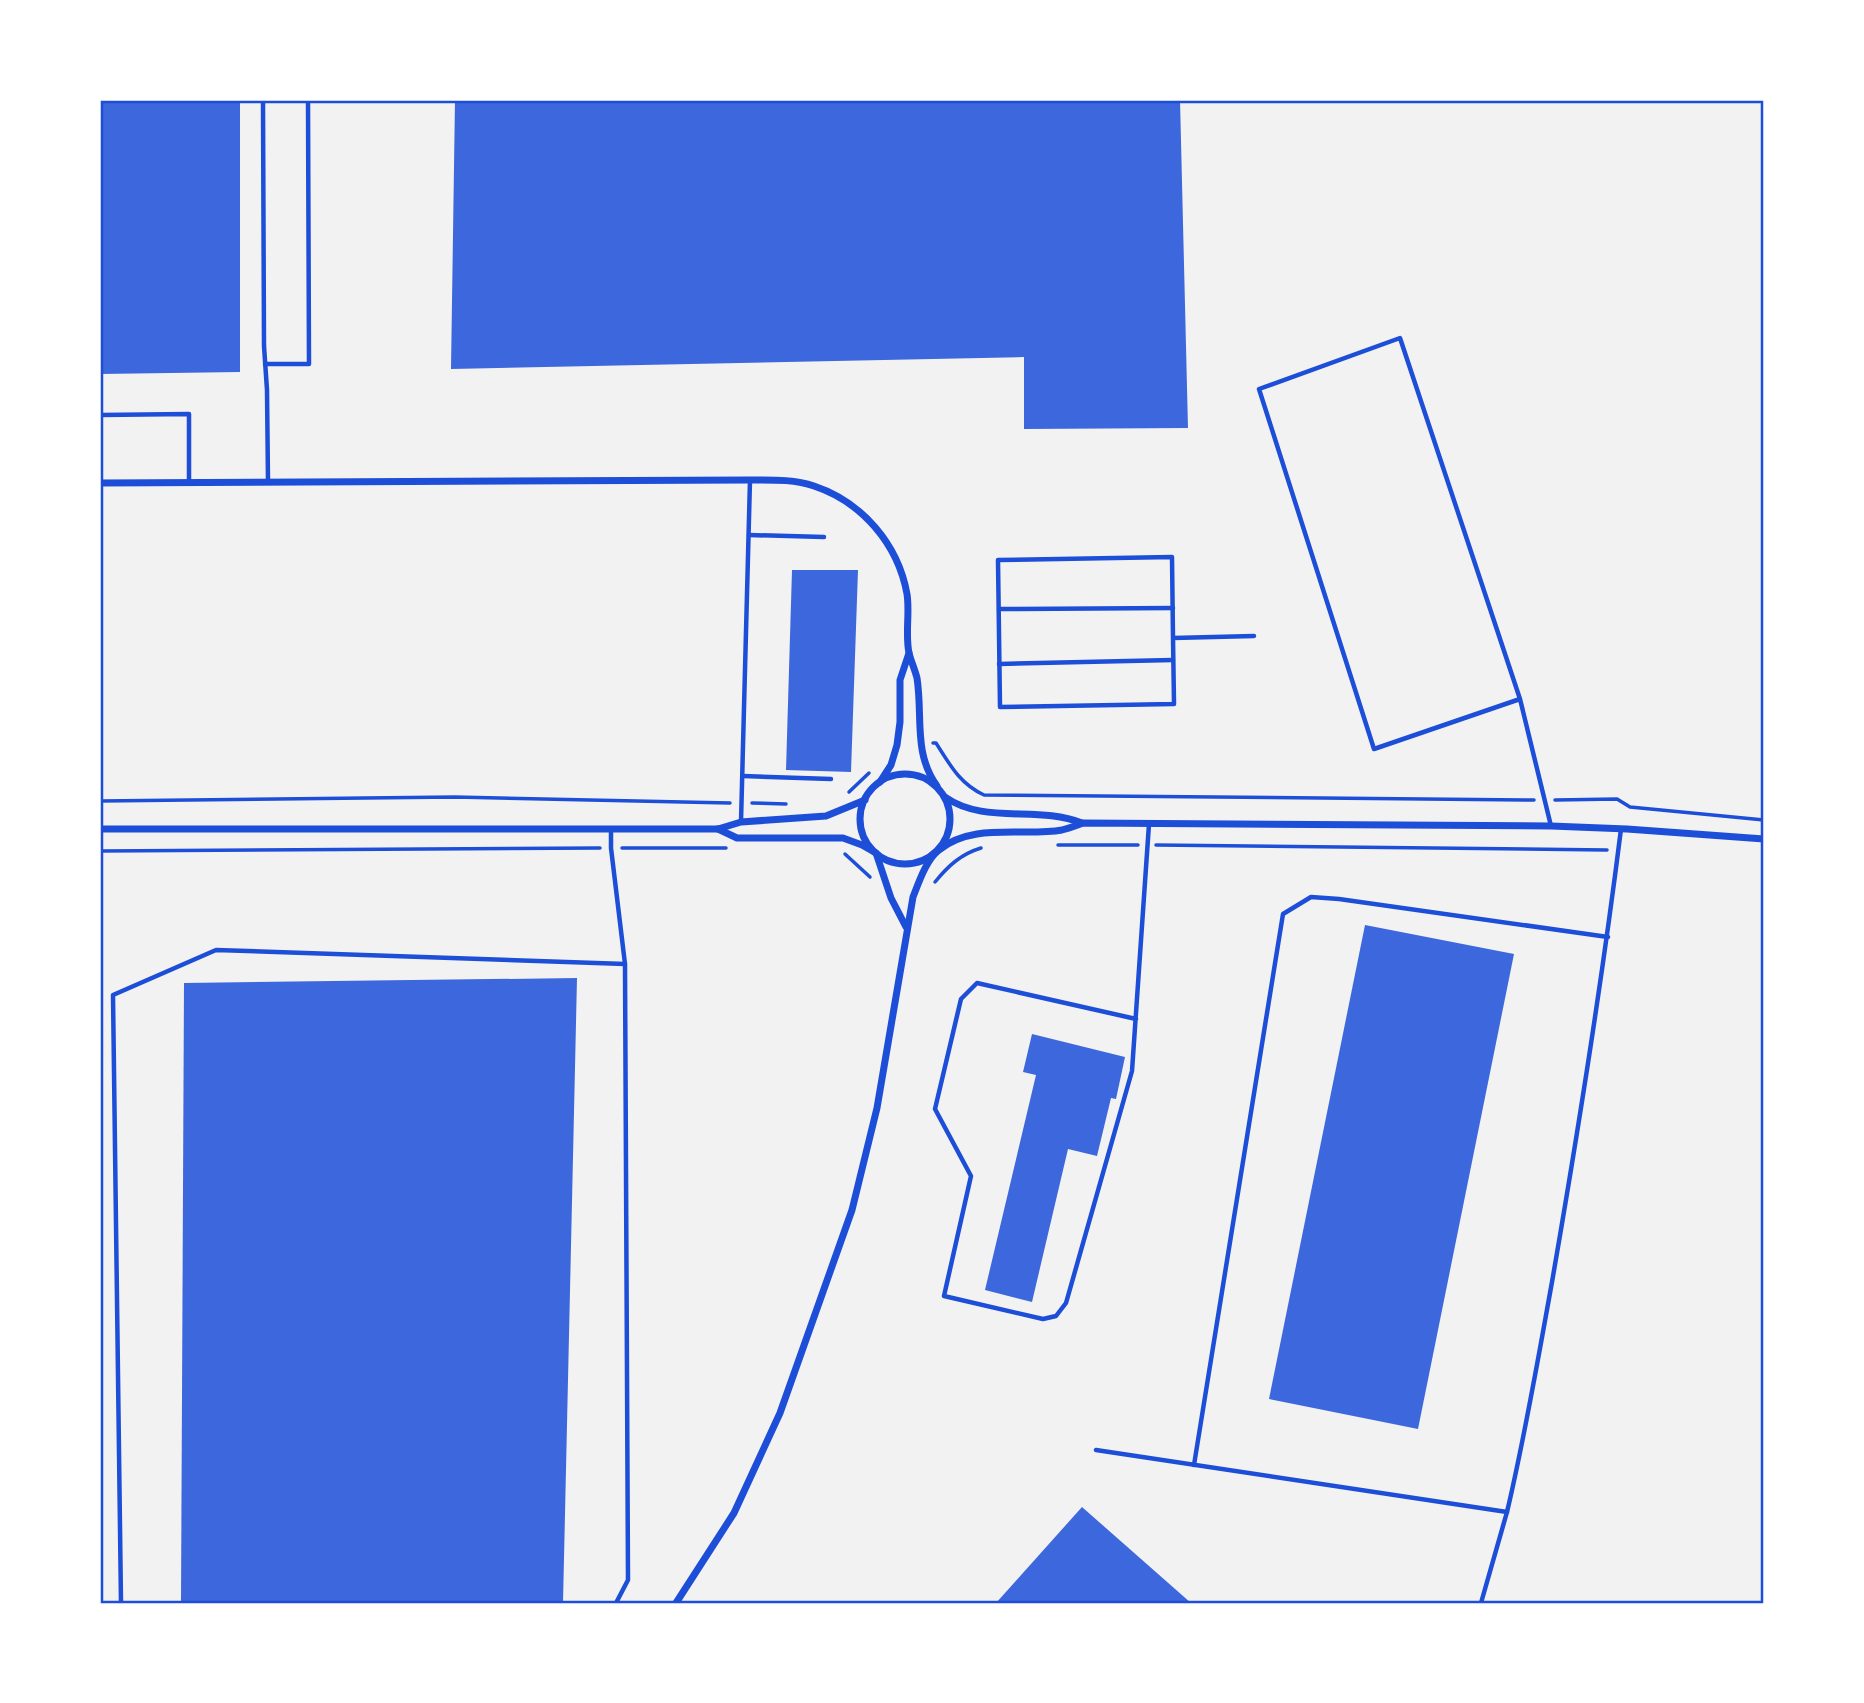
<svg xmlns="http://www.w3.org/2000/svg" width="1864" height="1703" viewBox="0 0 1864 1703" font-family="'Asap Condensed',sans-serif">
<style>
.building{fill:#3d67dc}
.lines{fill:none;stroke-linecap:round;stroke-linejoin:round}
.path{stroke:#1d4ed8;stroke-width:3.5}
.service{stroke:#1d4ed8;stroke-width:4.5}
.minor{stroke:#1d4ed8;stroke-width:7}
.neatline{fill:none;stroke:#1d4ed8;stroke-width:2.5}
</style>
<rect width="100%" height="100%" fill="#f2f2f2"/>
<g class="building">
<path d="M100,100H240V372L100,374Z"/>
<path d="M455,100H1180L1188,428L1024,429V357L451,369Z"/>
<path d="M792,570H858L851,772L786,770Z"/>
<path d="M1365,925L1514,954L1418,1429L1269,1399Z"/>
<path d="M577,978L563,1603H181L184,983Z"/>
<path d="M1032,1034L1125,1057L1116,1099L1111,1098L1097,1156L1068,1149L1032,1302L985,1290L1036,1075L1023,1072Z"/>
<path d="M1082,1507L1191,1603H996Z"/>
</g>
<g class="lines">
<g class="path">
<path d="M933,743H936C950,765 960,784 984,795L1534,800"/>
<path d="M849,792L869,773"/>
<path d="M1555,800L1617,799L1630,807L1764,820"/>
<path d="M100,801L455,797L730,803"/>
<path d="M752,803L786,804"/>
<path d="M1058,845H1138"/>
<path d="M1156,845L1607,850"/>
<path d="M622,848H726"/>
<path d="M100,851L600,848"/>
<path d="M845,854L870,877"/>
<path d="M935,882C948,866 961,854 981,848"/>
</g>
<g class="service">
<path d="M263,100L264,346L267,390L268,482"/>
<path d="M265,364H309L308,100"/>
<path d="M100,415L189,414V482"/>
<path d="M749,535L824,537"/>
<path d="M999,609L1173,608"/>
<path d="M1173,638L1172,557L998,560L1000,707L1174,704L1173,638L1254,636"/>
<path d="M999,664L1173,660"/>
<path d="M1520,699L1374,749L1259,389L1400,338L1520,699L1551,826"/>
<path d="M743,776L831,779"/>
<path d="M741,822L750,480"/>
<path d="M611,829V848L625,964L628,1580L616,1603"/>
<path d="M1136,1019L977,983L961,999L935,1109L971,1176L944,1296L1043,1319L1056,1316L1066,1303L1132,1071L1149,824"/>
<path d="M1096,1450L1507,1512L1481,1603"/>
<path d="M1194,1465L1283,914L1311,897L1339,899L1608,937"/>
<path d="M1507,1512C1525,1436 1538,1359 1552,1282C1578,1132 1602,981 1621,829"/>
<path d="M121,1603L113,995L216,950L625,964"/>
</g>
<g class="minor">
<path d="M100,483L750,480C771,480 794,479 814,486C862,502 898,544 907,594C910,613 905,634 909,653C911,661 915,670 917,678C923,716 913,753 937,786"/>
<circle cx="905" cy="819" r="45"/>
<path d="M880,782L891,765L897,745L900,722V680L909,653"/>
<path d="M945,797C985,825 1038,805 1082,823"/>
<path d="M100,829H718L741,822L826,816L865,800"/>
<path d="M718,829L737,838H843L862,845L876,853L891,898L906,927"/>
<path d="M676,1603L734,1513L780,1413L852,1210L877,1108L913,897C919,882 926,860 939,850C973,822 1023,837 1062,830C1069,828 1076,826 1083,823L1551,826L1627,829L1764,839"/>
</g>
</g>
<rect width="1864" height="1703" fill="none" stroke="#ffffff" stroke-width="203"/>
<rect x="102" y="102" width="1660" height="1500" class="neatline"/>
</svg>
